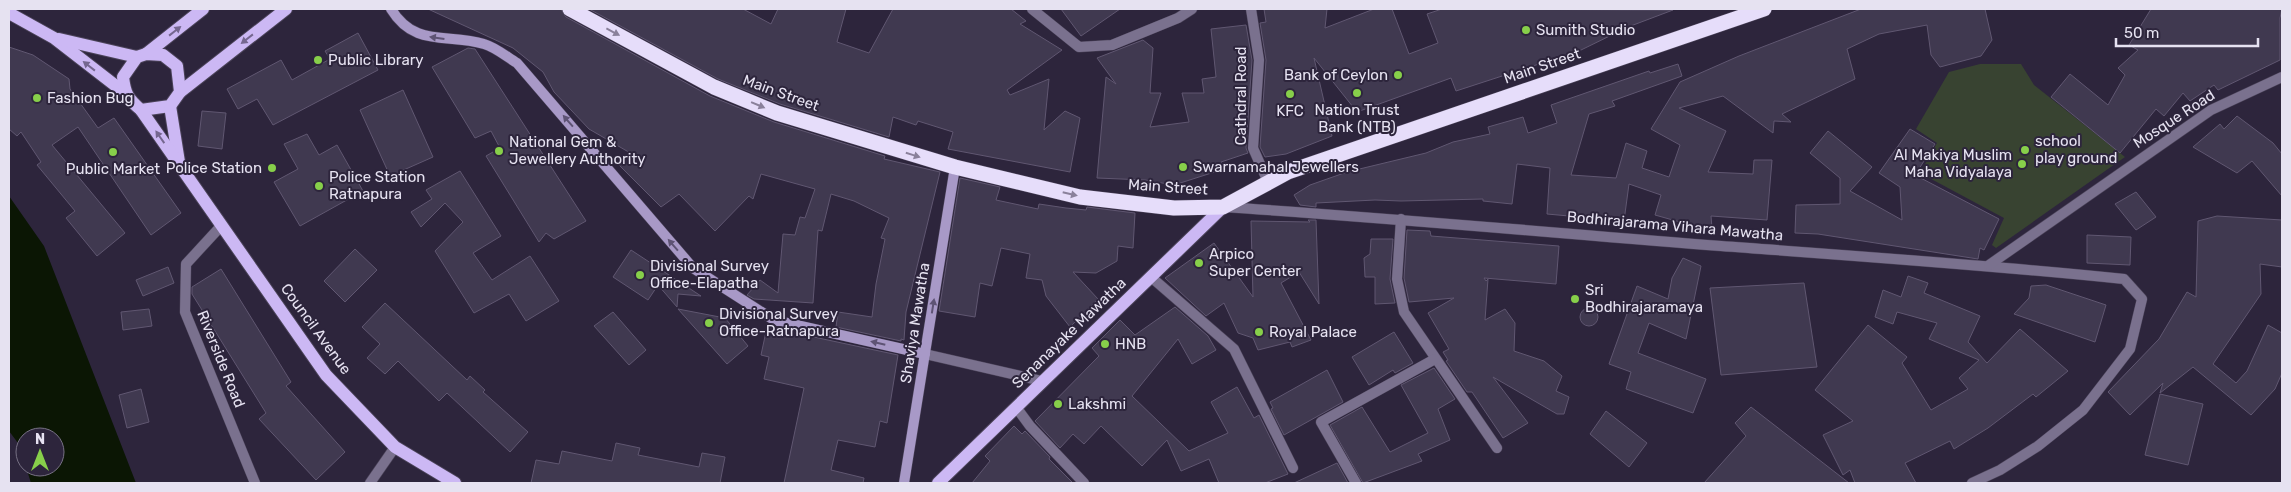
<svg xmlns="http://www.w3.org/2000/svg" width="2291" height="492" viewBox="0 0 2291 492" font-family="Rubik,sans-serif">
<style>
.green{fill:#384331}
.water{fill:#0b1604}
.building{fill:#403950;stroke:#605771}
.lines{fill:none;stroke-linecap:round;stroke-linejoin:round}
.street-casing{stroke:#4b4359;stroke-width:11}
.secondary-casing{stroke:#4b4359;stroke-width:11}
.primary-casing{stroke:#4b4359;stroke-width:14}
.highway-casing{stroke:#4b4359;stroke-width:16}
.street{stroke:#7a718e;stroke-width:10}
.secondary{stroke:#a899c7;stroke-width:10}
.primary{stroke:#ccb8f4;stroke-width:12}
.highway{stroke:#e6ddfa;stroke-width:15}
.oneway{fill:#75678f}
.oneway2{fill:#8a819b}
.oneway3{fill:#5e5374}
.poi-dot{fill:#87cf4a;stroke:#2d253c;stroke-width:2}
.labels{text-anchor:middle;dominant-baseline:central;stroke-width:4;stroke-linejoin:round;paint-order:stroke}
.poi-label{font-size:15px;fill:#e6e2f1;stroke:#2d253c;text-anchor:start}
.street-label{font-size:15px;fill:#e6e2f1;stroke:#2d253c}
</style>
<rect width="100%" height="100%" fill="#2d253c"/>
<path class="green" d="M1980,64H2021L2034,85L2125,157L1996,248L1992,245L2004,218L1920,173L1937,143L1916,129L1949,72Z"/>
<path class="water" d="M9,196L44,246L136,483H31L26,467H55V437H25V464L18,443L9,431Z"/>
<g class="building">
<path d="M428,9H561L566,17L710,96L774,122L885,156L884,159L940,172L906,312L904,340L901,339V341L836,327L838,312L872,317L876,284L885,239L881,238L889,218L854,201L831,194L822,231L818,230L813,303L754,299L747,295L760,280L778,293L783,234L795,235L800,217L805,218L815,189L761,174L753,199L749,196L715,231L679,194L661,207L618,164L632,154L589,129L554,92L543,72L513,48Z"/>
<path d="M589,9H743L771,24L778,9H846L837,42L869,53L893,9H1011L1026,21L1020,24L1062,50L1007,90L1010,95L1049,79L1044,130L1065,111L1080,118L1070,172L948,149L953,132L918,121L916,125L893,117L889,137L780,104L718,79Z"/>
<path d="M1061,9H1120L1081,36Z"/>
<path d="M1264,9H1327L1325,28L1374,9H1392L1409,54L1438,43L1427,14L1442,9L1673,10L1628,27L1579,51L1456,91L1451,78L1357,112L1314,58L1332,136L1286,154L1265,157L1260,147L1266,60L1260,23L1266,22Z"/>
<path d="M1861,9H1985L1992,40L1981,56L1940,67L1931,55L1927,25L1879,34L1847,49L1855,79L1782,114L1791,122L1774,121L1773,133L1723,96L1679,108L1726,131L1708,172L1753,174L1754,160H1772L1767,220L1711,216L1712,228H1687V224L1655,215L1661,195L1629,184L1624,221L1547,214L1550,168L1517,164L1512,204L1483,201V199L1401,201L1375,200L1316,203V207L1300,205L1294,195L1310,185L1347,172L1426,153L1453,142L1490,134L1488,127L1523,117L1528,133L1557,123L1551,105L1649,71L1650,73L1678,64L1682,76L1612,101L1615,106L1589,114L1571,175L1616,178L1626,143L1647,151L1642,168L1669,177L1680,145L1651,129L1680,82L1739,56Z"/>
<path d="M2151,9H2282L2280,18V60L2218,90L2214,85L2190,101L2183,93L2164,116L2156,109L2120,153L2051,97L2070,74L2108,105L2125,75L2118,68L2138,50L2129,45Z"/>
<path d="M1246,25L1252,60L1246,148L1248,153L1221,162L1224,169L1174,185L1145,180L1097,178L1106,77L1116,84L1097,58L1143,40L1153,48L1150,93H1161L1150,127L1189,122L1182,93H1204L1202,79L1216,77L1211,29Z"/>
<path d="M358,33L378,70L273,125L257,99L238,109L227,89L281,60L292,80L330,59L325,51Z"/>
<path d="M9,47L33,55L69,79L70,89L98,128L114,118L181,213L151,235L78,127L52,145L125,233L97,256L66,218L75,211L37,165L41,162L21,132L17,136L9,129Z"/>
<path d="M468,48L475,49L586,221L554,239L546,233L539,242L486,156L500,148L491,131L475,138L432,67Z"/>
<path d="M403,90L433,157L390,176L360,110Z"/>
<path d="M202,111L226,113L222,149L198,146Z"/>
<path d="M2237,116L2273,143L2282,154V196L2252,161L2237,173L2193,147L2220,124L2224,129Z"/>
<path d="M1910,129L1935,144L1915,175L1999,219L1984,250L1980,248L1978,259L1818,234L1795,233L1796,205L1840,204V178L1810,153L1828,131L1872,167L1850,191L1902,220L1900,187L1879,173Z"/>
<path d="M307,134L319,155L337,145L363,191L300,226L274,182L298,169L284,144Z"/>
<path d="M460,171L501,236L473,253L492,280L530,256L559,301L526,321L509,294L474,313L435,251L463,222L445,203L421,227L411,212L432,199L426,190Z"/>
<path d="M960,178L1000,187L996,200L1038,209L1039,204L1066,208L1086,210L1087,207L1135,213L1133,248L1118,246L1117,261L1096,273L1073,272L1098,299L1070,327L1046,296L1042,280L1026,278L1030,254L1001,248L992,286L980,283L975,317L939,311Z"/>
<path d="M2136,192L2156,217L2136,230L2115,204Z"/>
<path d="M2217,216L2282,220V267L2260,264L2261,294L2213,364L2236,383L2247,371L2268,325L2282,333V373L2275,389L2251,415L2193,367L2160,393L2163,383L2130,415L2108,392L2159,339L2187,292L2196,297L2198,221Z"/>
<path d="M1308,220H1316L1319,304L1299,272L1281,283L1311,340L1292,347L1290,342L1258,350L1253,338L1238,333L1224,303L1206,316L1165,278L1214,243L1253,297L1251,221L1310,222Z"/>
<path d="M1407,230L1430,231L1431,236L1559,246L1556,284L1484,278L1486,281L1488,279L1485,320L1505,309L1515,323L1514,351L1544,361L1562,376L1556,391L1569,397L1564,414H1557L1493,377L1528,423L1503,438L1472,392H1467L1446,361L1448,360L1443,352L1449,349L1428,313L1454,298L1409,302L1404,278Z"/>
<path d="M2087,235L2131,237L2130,265L2087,263Z"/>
<path d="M1371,239H1393L1390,279L1395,303L1375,304V277H1365L1364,258L1370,254Z"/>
<path d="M355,249L377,270L345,302L324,281Z"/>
<path d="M631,250L701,296L678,294L677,307L658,285L648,300L613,277Z"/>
<path d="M1683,258L1701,266L1686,339L1649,323L1638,353L1706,379L1693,413L1626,389L1631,372L1609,364L1637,286L1668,299L1672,278Z"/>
<path d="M168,267L174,283L143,296L136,280Z"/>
<path d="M221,269L291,382L286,386L345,452L316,480L259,419L266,413L192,294V287Z"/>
<path d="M1908,276L1928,283L1924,293L1980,316L1968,342L1987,363L2020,329L2068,371L2036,397L2033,394L1988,428L1954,449L1950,441L1905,463L1916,483H1855L1850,470L1843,475L1823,435L1853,421L1815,390L1868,325L1907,357L1902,363L1931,410L1968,389L1959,378L1979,360L1929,339L1937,323L1897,312L1893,324L1875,317L1883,290L1901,297Z"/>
<path d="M1804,283L1817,367L1721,375L1710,288Z"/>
<path d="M2046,285L2106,305L2095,342L2014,314L2029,298L2031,286Z"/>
<path d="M385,303L467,380L470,376L485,390L483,392L528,432L510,452L447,393L439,401L398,361L385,374L367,358L380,344L362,327Z"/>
<path d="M1175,307L1208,336L1216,350L1192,364L1178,339L1132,396L1189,451L1228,433L1211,402L1237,387L1254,418L1259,415L1288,474L1265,483H1219L1209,459L1181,471L1167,440L1142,466L1101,426L1084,444L1073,434L1060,448L1035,421L1099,356L1092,348L1120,320L1135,335Z"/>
<circle cx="1589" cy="317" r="9"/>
<path d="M149,309L152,326L123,330L121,312Z"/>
<path d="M678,309L725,318L748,346L727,364Z"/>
<path d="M613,312L646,350L629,365L594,326Z"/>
<path d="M767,327L898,355L887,423L880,421L875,447L838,440L831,470L864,478L863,483H784L804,388L764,379L769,357L761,355Z"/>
<path d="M1394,332L1413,363L1395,373L1393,370L1369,385L1352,357Z"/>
<path d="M1434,368L1455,399L1438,409L1450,440L1418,454L1422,461L1363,483L1330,425L1362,407L1390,452L1428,433L1401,385Z"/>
<path d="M1327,370L1343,402L1284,435L1271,409L1273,408L1270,402Z"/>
<path d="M141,389L149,422L127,428L119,395Z"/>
<path d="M2160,394L2203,404L2188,465L2145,455Z"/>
<path d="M1751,407L1849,483H1704L1746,436L1735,423Z"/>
<path d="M1606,411L1647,443L1629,467L1590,434Z"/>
<path d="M1014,426L1022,434L1025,431L1050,457L1049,459L1073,483H972L990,461L985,456Z"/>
<path d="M616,443L640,448L638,455L699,467L702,453L725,457L720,483H531L536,460L559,464L562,451L612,461Z"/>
<path d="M1337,463L1348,483H1294Z"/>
</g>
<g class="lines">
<g class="street-casing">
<g id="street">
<path d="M1032,9L1079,47L1112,45L1178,18L1192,9"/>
<path d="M1251,9L1259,60L1253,148L1268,182"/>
<path d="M1224,207C1390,218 1556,233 1721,246C1856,256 1990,265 2124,279L2142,299L2130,349L2083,410L2038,446L2000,470L1972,483"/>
<path d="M1401,219L1397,279L1404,312L1497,448"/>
<path d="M221,226L186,264L185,312L255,483"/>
<path d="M1989,265L2211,110L2282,77"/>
<path d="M1151,277L1234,349L1293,468"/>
<path d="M925,354L1042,381"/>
<path d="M1016,407L1030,426L1084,483"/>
<path d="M370,483L395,447"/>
<path d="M1356,483L1321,422L1435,359"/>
</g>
</g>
<g class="secondary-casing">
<g id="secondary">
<path d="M391,9C415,48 447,33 484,44C495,47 507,57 517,63L693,268L774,320L925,354"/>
<path d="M904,483L955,167"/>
</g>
</g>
<g class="primary-casing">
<g id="primary">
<path d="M9,13L54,38L125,93"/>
<path d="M59,39L137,57"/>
<path d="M146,54L163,55L177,66L180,92L170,106L141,110C128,99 125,94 123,77L137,57Z"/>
<path d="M146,54L203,9"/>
<path d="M180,92L286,9"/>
<path d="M170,106L179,162"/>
<path d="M141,110L326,375L395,447L455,483"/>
<path d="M938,483L1223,207"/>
</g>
</g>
<g class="highway-casing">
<path id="highway" d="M570,9L714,87L777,113L955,167L1080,197L1174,208L1223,207L1288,172L1764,9"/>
</g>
<use href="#street" class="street"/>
<use href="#secondary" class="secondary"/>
<use href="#primary" class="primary"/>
<use href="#highway" class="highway"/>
</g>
<defs><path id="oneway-solid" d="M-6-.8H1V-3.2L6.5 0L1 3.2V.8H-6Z" transform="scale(1.25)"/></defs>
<g class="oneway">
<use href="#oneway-solid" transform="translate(175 31) rotate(-38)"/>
<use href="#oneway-solid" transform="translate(247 39) rotate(142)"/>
<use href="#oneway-solid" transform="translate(89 66) rotate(-142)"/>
<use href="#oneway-solid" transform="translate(160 137) rotate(-125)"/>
</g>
<g class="oneway2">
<use href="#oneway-solid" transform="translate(613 32) rotate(28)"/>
<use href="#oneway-solid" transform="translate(758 105) rotate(23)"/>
<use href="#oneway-solid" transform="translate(913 155) rotate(17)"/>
<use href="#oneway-solid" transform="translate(1070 194) rotate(13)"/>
</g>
<g class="oneway3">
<use href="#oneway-solid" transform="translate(437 38) rotate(-172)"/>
<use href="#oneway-solid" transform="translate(568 121) rotate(-131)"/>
<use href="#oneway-solid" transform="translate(673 245) rotate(-131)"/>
<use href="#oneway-solid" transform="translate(933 306) rotate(-81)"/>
<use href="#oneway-solid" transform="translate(878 343) rotate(-167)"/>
</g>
<g class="poi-dot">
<circle cx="1526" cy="30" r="5"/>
<circle cx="318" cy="60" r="5"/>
<circle cx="1398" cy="75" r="5"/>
<circle cx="1357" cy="93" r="5"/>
<circle cx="1290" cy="94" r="5"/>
<circle cx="37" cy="98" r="5"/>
<circle cx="2025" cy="150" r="5"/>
<circle cx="499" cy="151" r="5"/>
<circle cx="113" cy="152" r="5"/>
<circle cx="2022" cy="164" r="5"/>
<circle cx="1183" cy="167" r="5"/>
<circle cx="272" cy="168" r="5"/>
<circle cx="319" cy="186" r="5"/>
<circle cx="1199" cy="263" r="5"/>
<circle cx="640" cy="275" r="5"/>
<circle cx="1575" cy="299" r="5"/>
<circle cx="709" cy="323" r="5"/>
<circle cx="1259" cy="332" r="5"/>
<circle cx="1105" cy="344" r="5"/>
<circle cx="1058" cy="404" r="5"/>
</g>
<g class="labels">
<g class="poi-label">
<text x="1536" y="30">Sumith Studio</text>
<text x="328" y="60">Public Library</text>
<text x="1388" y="75" text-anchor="end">Bank of Ceylon</text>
<text x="47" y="98">Fashion Bug</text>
<text x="1357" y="110" text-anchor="middle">Nation Trust<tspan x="1357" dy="17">Bank (NTB)</tspan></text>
<text x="1290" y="111" text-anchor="middle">KFC</text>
<text x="2035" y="141">school<tspan x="2035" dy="17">play ground</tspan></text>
<text x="509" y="142">National Gem &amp;<tspan x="509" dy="17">Jewellery Authority</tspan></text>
<text x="2012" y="155" text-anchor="end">Al Makiya Muslim<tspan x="2012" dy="17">Maha Vidyalaya</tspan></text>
<text x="1193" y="167">Swarnamahal Jewellers</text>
<text x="262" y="168" text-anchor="end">Police Station</text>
<text x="113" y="169" text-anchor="middle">Public Market</text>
<text x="329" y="177">Police Station<tspan x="329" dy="17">Ratnapura</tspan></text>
<text x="1209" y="254">Arpico<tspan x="1209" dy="17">Super Center</tspan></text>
<text x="650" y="266">Divisional Survey<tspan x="650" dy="17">Office-Elapatha</tspan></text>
<text x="1585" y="290">Sri<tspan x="1585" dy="17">Bodhirajaramaya</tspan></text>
<text x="719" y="314">Divisional Survey<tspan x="719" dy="17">Office-Ratnapura</tspan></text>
<text x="1269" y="332">Royal Palace</text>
<text x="1115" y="344">HNB</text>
<text x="1068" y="404">Lakshmi</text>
</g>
<g class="street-label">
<text transform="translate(1542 66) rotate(-19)">Main Street</text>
<text transform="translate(781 93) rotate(20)">Main Street</text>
<text transform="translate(1241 96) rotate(-90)">Cathdral Road</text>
<text transform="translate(2174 119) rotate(-33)">Mosque Road</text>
<text transform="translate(1168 187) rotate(4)">Main Street</text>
<text transform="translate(1675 226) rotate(5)">Bodhirajarama Vihara Mawatha</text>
<text transform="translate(915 323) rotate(-81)">Shaviya Mawatha</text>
<text transform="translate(316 329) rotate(54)">Council Avenue</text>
<text transform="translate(1069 333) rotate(-44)">Senanayake Mawatha</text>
<text transform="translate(221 359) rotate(68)">Riverside Road</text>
</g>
</g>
<rect width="2291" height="492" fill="none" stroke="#e6e2f1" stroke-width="20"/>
<g transform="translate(40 452)"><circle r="24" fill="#2d253c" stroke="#777184"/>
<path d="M0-4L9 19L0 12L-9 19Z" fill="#87cf4a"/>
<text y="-8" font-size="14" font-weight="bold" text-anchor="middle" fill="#e6e2f1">N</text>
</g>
<path d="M2116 38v8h142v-8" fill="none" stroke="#e6e2f1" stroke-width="2.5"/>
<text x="2124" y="38" font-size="15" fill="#e6e2f1" stroke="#2d253c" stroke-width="4" paint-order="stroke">50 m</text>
</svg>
